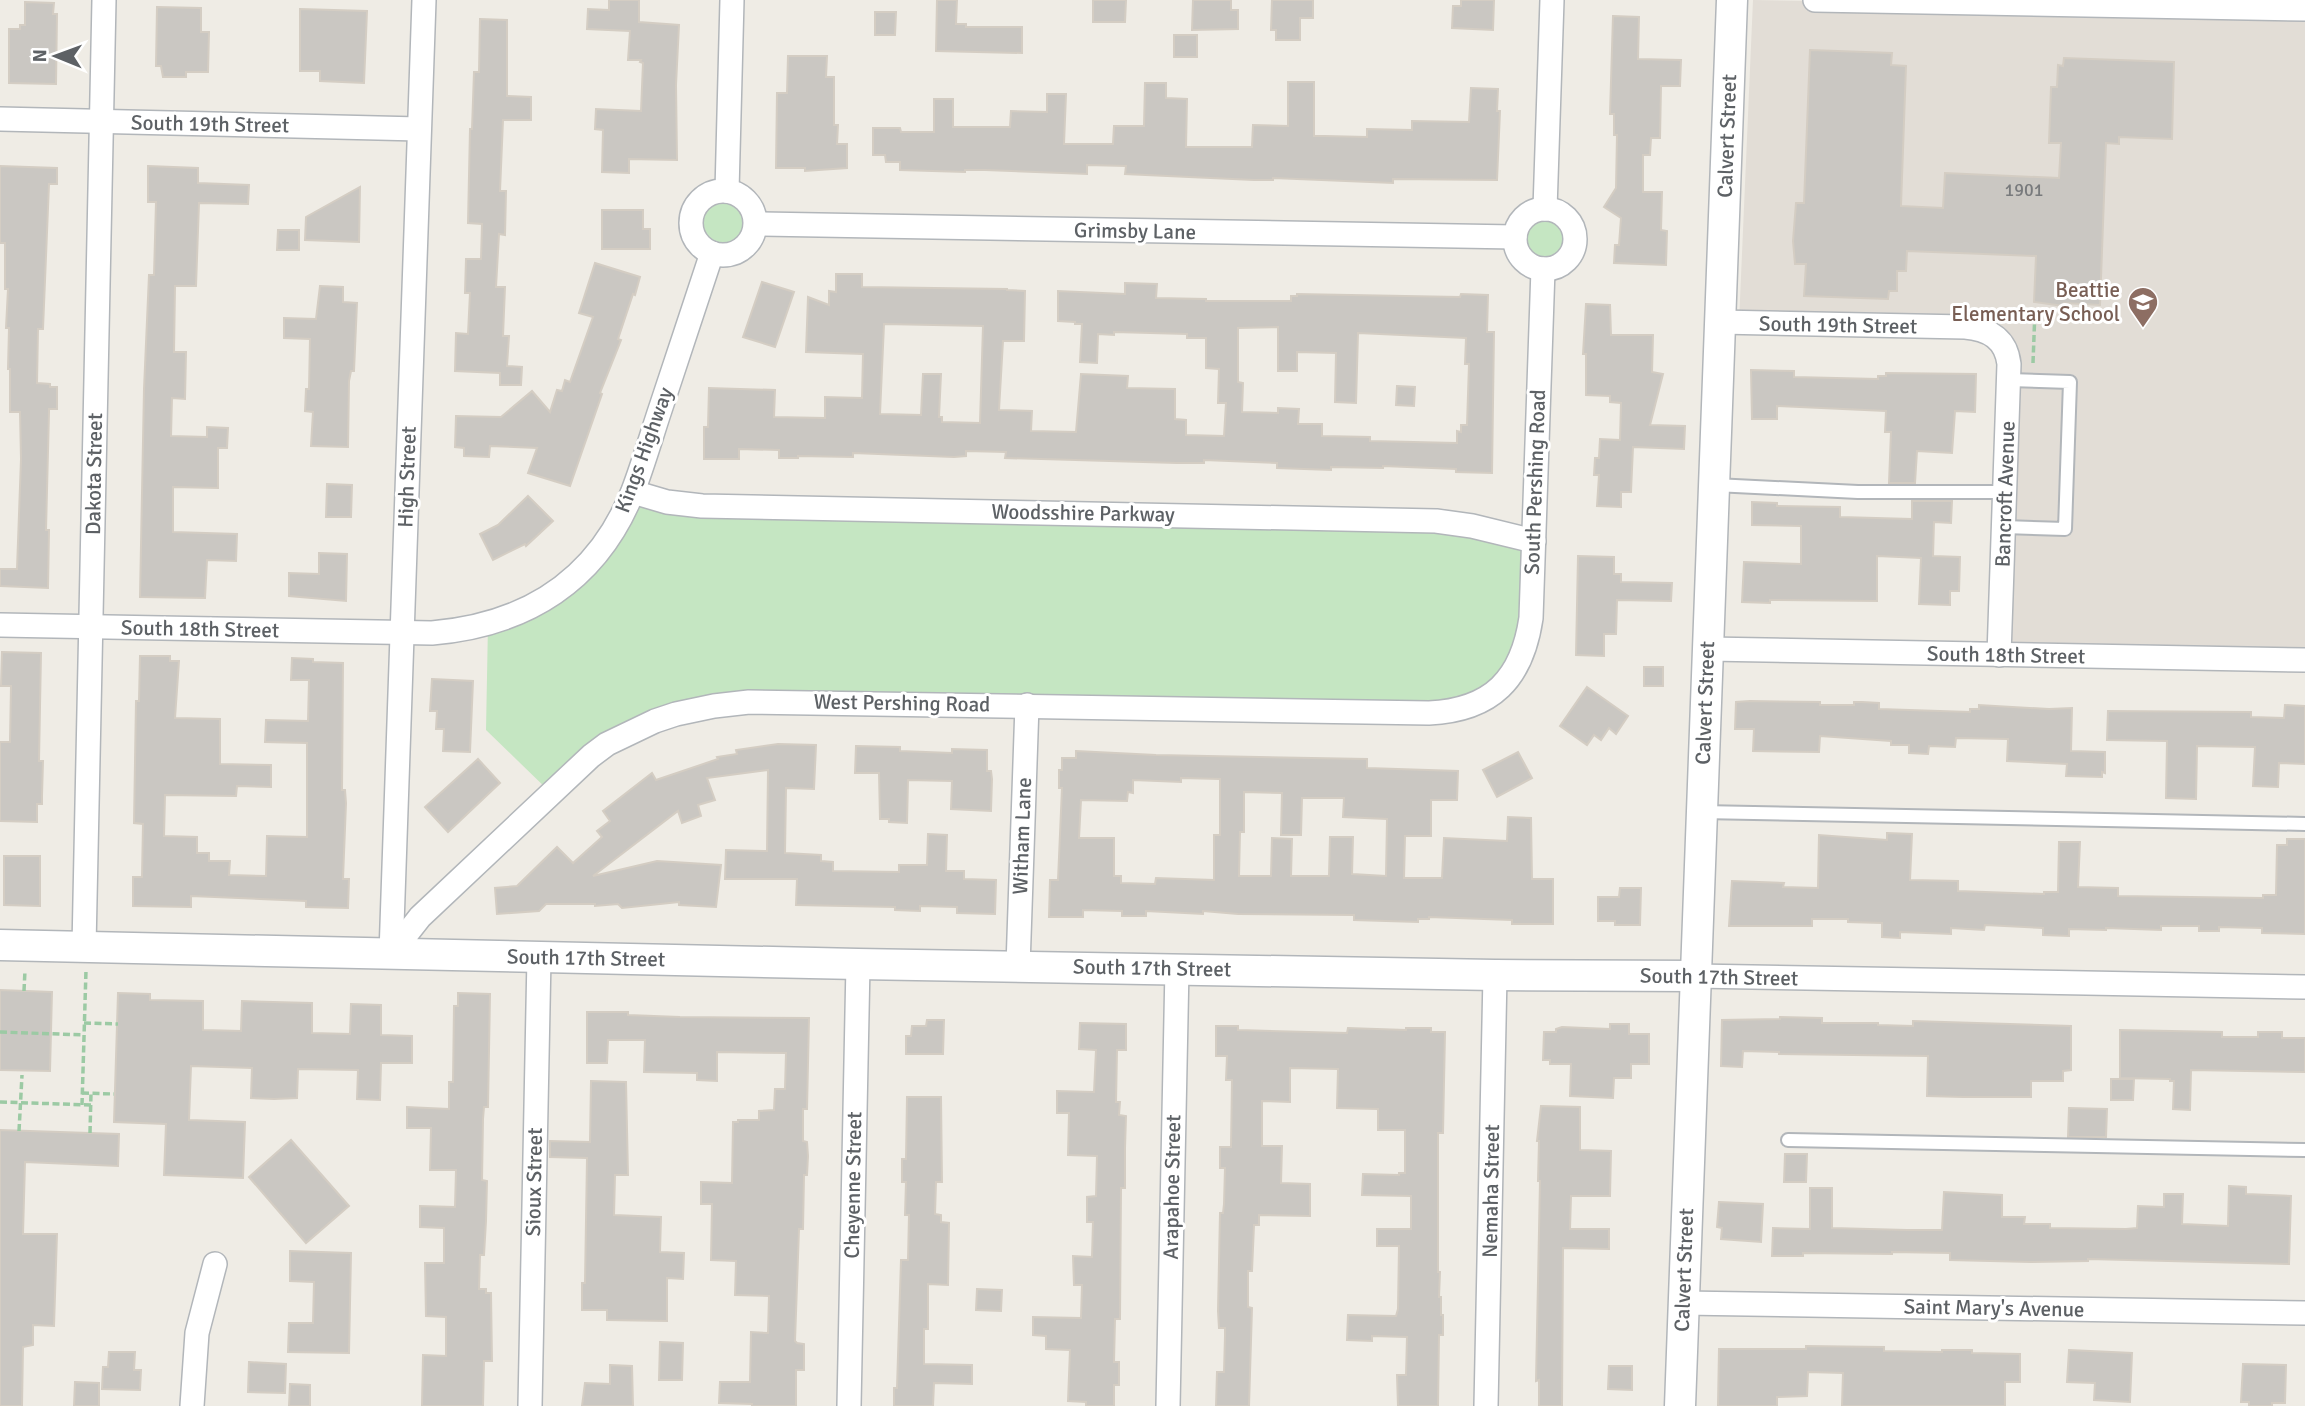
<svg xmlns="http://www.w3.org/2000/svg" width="2305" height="1406" viewBox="0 0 2305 1406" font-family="Signika,sans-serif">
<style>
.education{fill:#e2ddd6}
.green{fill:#c5e6c2}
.building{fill:#cac7c2;stroke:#d4cdc3;stroke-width:2;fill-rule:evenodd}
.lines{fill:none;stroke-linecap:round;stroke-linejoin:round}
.service-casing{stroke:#b2b6ba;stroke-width:16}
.minor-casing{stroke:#b2b6ba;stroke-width:26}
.tertiary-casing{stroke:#b2b6ba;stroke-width:33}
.path{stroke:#9ccaa4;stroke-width:3.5;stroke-dasharray:7 3.5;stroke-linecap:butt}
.service{stroke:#fff;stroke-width:12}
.minor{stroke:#fff;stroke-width:23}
.tertiary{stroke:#fff;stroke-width:30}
.labels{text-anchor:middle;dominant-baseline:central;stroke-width:6;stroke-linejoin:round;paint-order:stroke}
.number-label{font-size:18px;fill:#787a7c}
.street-label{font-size:21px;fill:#5d6165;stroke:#fff}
.education-label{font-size:21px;fill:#785e54;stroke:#fff;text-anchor:end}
</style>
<rect width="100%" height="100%" fill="#efece5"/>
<path class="education" d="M1753,0L2305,9V660L1999,655L2009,364L1996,337L1739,323Z"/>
<g class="green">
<circle cx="723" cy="224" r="21"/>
<circle cx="1544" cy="239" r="21"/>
<path d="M649,498L1436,521L1534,541L1528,639L1466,709L849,702L655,721L551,793L486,730L488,624L539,604L622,514Z"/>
</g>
<g class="building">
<path d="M609,0H639V22L679,25L676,85L677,160L629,159V173L602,172L603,130L595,129L596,109L641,111L643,63L640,62L641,60H628L630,31L587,29L588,9L609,10Z"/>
<path d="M937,0H957L956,24H966V27H1022V53L936,51Z"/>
<path d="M1093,0H1126L1125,22H1093Z"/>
<path d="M1193,0H1231V10H1238V29L1192,30Z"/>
<path d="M1272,0H1313V18H1300V40H1276V30H1271Z"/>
<path d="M1461,0H1494L1493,30L1452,28L1453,6H1461Z"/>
<path d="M25,2L54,3L53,14H57L56,84L9,83V29H20V25H25Z"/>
<path d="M157,7L201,8V32H209L208,72H186V77H163L161,66H156Z"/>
<path d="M300,9L367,11L364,83L320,81V71H300Z"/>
<path d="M875,12H896L895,35H875Z"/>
<path d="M1613,16L1639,17L1638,59L1681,60L1680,86H1661L1660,138H1651L1650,155H1643V192H1662L1661,230L1667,231L1666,265L1614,263L1615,245H1619L1621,218L1604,207L1616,188L1617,135H1614V114H1610Z"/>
<path d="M480,19L507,20V96L531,97V120H503L500,191H506L505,235L499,234L496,287H505L503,336H509L507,366L522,367L521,385H500V373L455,371L456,333L468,334L470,293H465L466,259H481L482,224L468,223L470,129H472L474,72H479Z"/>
<rect x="1174" y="35" width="23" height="22"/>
<path d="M1810,50L1892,53L1891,65L1906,66L1901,206L1943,208L1945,173L2059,178L2061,143H2049L2051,87H2057L2058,65L2063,66L2064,58L2174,62L2172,139L2119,137V144L2106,143L2100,305L2064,303V306L2034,302L2036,256L1907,251L1906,271H1897V291H1889L1888,299L1804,296L1806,264H1795L1793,241L1796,203H1804Z"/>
<path d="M788,56H827L826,77H834V125H838L837,144H847V168L805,171V168H776L777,93H787Z"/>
<path d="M1288,82H1314V136H1325L1367,137V129L1412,130V121L1469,122L1471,88L1498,89L1497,111H1500L1497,180L1393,179V183L1273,178V180H1254L1125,174L1126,166L1087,165V174L985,170H965V172L900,170V162H886L885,155H873V128H900L901,132H934V99H953V127H1010L1011,111L1047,112V94H1066L1064,144H1113L1114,126H1144L1145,83H1166V98L1187,99L1186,147H1252L1253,125L1288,126Z"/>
<path d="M0,166L57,168V184H49L43,329H38L37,383L50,384V387H57V409H49V412L46,530H49L48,588L0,586V569H17L21,459L20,412H10V369H8L9,328H6L8,289H5V243H0Z"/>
<path d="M148,166L198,168V183L249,185L248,204L199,203L196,286H175L174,352H186L185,399L172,398L171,436L207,437V427L228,428L227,448H218V488L173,487V532L237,534L236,561L207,560L205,598L140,597L144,389L149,275H154L156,202H148Z"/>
<path d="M360,187L359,242L305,240L306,217Z"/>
<path d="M602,210H643V229H650V249H602Z"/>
<path d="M278,230H299V250H277Z"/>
<path d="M595,263L640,277L635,295L633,294L618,339L621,340L600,393L602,394L570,486L528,473L537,448L490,446L489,457L464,456V448L455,447L456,416L501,417L532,391L550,412L557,390L562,391L565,380L570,382L593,317L579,313Z"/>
<path d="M836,274H862V287L1007,289V290L1025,291L1024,341H1003L999,410L1032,411L1031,431L1076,432L1081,374L1128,376L1127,388L1175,389V419L1186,420V435L1224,436L1226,403H1218L1219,369L1206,368V338H1187V334L1114,332V335L1098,334L1097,363L1080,362L1082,324H1075V322L1058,321V291L1125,294V283L1157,284L1156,298L1206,299V301H1291V296H1297V294L1460,297L1461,294L1488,295L1487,332H1494L1492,473L1456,472V469L1383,466V468L1331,467V470L1277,468V463L1204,460V463H1177L1005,458L1006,452L966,451V456L954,457L853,453V457L798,456V458H779V450L739,449V459H704V427H708L709,388L775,390L774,417L825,418V397L862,398L863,354L806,352L808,297L829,305V291L836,292ZM884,324L983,326L980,423L942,422V417H939L941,374H923L921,415L880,414ZM1278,327V371H1297V352L1336,353L1335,402L1356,403L1358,333L1466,338L1465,364H1469L1467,425H1461V432L1457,431V443L1370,441V437L1322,436V424H1298L1299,409L1278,408V413L1242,412L1243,383L1238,382V328Z"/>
<path d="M762,282L794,292L775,347L743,337Z"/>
<path d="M320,286L343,287V302L357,303L354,371H351L349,381L348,447L311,446L313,412L305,411L306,389H309L310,339L284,338V318L316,319Z"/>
<path d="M1586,304L1610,305L1611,335H1653L1652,372L1663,374L1650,425L1685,426L1684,449L1633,447L1631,492H1621V507L1597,506L1599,475H1594L1595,458H1599L1600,439L1620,440L1621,403L1610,402V396L1586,395V354H1583Z"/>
<path d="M1751,370L1794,371V377L1878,379V376H1886V373L1976,374L1975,412L1955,411L1952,453L1917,451L1915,483H1889L1891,432H1885L1886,411L1777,406V419H1752Z"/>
<path d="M1397,386L1415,387L1414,406L1396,405Z"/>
<path d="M327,484L352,485L351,517H326Z"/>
<path d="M528,496L553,521L526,546L525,544L493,560L480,534L498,525Z"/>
<path d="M1912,501H1952L1951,523L1934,522L1933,556L1960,557L1959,591H1950V605L1919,604L1921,558L1877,556V601L1770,600V603L1742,602L1744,562L1801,564V526L1752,525V502L1777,503V506L1840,507V517L1912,519Z"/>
<path d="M319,553L347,554L346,601L289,596V573L319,574Z"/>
<path d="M1578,556L1614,557V574H1621V582L1672,583L1671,601L1617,600L1616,634H1604V656L1576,655Z"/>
<path d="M2,652L41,653L39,761H43L42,796V804H37V822L0,821V742H10L11,686H1Z"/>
<path d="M140,656H170V661H179L175,718L220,719V764L271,765V787L237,786L236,796L165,795L164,836L197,837V853H209V861H230L229,875L266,876L267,836L307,837V743L265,742L266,720L308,721L309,680H291L292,658L313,659V662L343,663L342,790H345L346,803L343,879H349L348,908L306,907V901L191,896V907L133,906V877H142L143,824L134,823L136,701H139Z"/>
<rect x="1644" y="667" width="19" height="19"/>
<path d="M432,679L473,681L470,752L443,751L444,729H436L437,711H430Z"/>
<path d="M1587,687L1628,716L1616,734L1609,728L1601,740L1594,735L1587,745L1560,726Z"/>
<path d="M1750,701L1820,702V705H1854V702H1862L1879,703V709L1970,712V709H1979V705L2049,709L2072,708L2071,751L2105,752V773L2102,772V777L2066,776L2067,764L2007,761L2008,739L1956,738L1955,747L1929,746L1928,754L1909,753V745H1891V741L1820,736L1819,752L1753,751L1754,729H1735L1736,702Z"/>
<path d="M2285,705L2305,706V764L2279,763L2278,787L2253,786L2255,747L2197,746L2196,799L2166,798L2167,741L2107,740L2108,711L2251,712V717L2284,718Z"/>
<path d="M778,744L816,745L814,789L786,788L785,853L821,855V861L833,862V871L899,872V865H927L928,834L947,835L946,871H964V879L996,880L995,914L957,913V907L920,906V911L895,910V907L796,905L797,879H725L726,850L767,851L768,770L707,778L715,800L698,805L701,816L682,823L678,811L593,876L657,861L721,865L716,907L679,905V902L622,908L618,904L595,906V904H546L539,911L497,914L495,888L517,886L557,847L573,863L602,837L597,831L610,821L603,811L652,773L656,780L718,759L717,757L737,754L736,750Z"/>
<path d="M856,746L900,747V751L952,753V749L987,750V771H991L992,779L991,811L951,809L952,781L908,780L907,823L889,822V819H880L879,773H855Z"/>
<path d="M1076,751L1156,755L1367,759V768L1458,771L1457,800H1431V836H1405L1404,878H1442L1444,838L1507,841L1508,817L1531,818L1532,879H1553V924H1512V920L1429,917V919H1418V922L1354,920V915L1238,914L1203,911V914L1146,911V916H1122V911L1083,910V917H1049L1050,880H1058L1062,788H1059V770H1062V758H1076ZM1181,778L1220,779V835H1214V880L1156,878L1155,884L1121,883V876H1114V838H1079L1081,800L1127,801L1128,792L1133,793V780L1181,782ZM1244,792L1282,793L1281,835H1301L1302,798H1344L1343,817L1387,819L1386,876L1352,874L1353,837H1330L1329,876H1291L1292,839L1272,838L1271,876H1239L1240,832H1244Z"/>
<path d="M1518,752L1532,778L1497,797L1483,770Z"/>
<path d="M478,759L500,783L448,832L425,807Z"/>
<path d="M1887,833L1912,834L1910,880L1958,881V891L2044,894V892H2058L2059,842H2080L2078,887L2118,888V896L2263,898V895H2276L2277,845H2287V839H2305V934L2262,933V928L2219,927V931H2199V926H2161V930L2106,928V930L2069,929V936L2043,935V928L1985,925L1984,930L1951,928V934L1900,932V938L1882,937V923L1848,922V919H1812V926H1729L1732,881L1784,883L1783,887L1818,888L1819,835L1887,840Z"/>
<path d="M4,856H40V906L4,905Z"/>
<path d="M1620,888H1641L1640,925H1615V921H1598V897H1619Z"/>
<path d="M0,990L52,992L50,1071L0,1070Z"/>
<path d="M118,993L150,994V1000L203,1001V1030L241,1031L242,1001L273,1002L312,1003V1033L350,1034L351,1004L381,1005V1035L412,1036V1063H381L380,1100L357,1099L358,1070L298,1069L297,1098L274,1099L251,1098L252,1068L191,1066L189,1120L245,1122L243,1178L164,1175L166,1124L114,1122Z"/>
<path d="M458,993L490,994L488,1107H484L483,1119L482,1180L487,1181L486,1221L484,1255H480L479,1289H486V1293H491L492,1361H484L483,1406H422L423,1355L446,1356V1317L426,1316L425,1263H444V1228L420,1227V1206L455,1207L456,1170H430L431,1128H407V1107L449,1109V1082H453L454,1006H458Z"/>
<path d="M587,1012H628V1015L680,1017L809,1018L807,1109H803V1141L807,1142L808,1156L807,1175H804L803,1229H799L795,1341L797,1343L804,1344V1370H796V1406H752V1404L719,1403L720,1382H750L751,1332L768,1333L769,1296L735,1295L736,1261L711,1260L712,1204H701V1182L732,1183L733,1122H738V1120H759V1111L774,1110L775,1089H785L786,1053L717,1052V1081L697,1080V1073L644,1072L645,1040H608L607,1063H587Z"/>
<path d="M1780,1017L1822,1018V1023H1878V1025L1913,1026V1021L2071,1026V1070L2063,1071V1081H2031V1097H1963L1927,1096L1928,1056L1779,1054V1052L1743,1051L1742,1067L1721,1066L1722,1020L1780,1019Z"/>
<path d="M927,1020H944L943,1054H906V1036H911L912,1026H926Z"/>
<path d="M1080,1023L1126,1024V1050H1117L1116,1102H1120L1119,1115L1126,1116L1125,1148V1188H1121L1120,1319H1115L1114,1362H1119V1385H1114V1406H1086V1402L1068,1401L1070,1350L1046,1349V1336L1033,1335V1317L1081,1318L1082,1285H1074L1073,1256L1092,1257L1093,1222H1087V1197L1096,1196L1097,1156L1068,1155L1069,1113H1057V1091L1094,1092L1096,1050L1079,1049Z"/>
<path d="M1610,1024H1629V1034H1649V1064H1631V1078H1614L1613,1098L1570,1096L1571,1064H1550V1060H1543L1544,1032H1556V1029L1562,1027L1610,1029Z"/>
<path d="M1216,1026H1238V1030L1347,1033L1348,1028L1406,1030V1028H1431V1032H1445L1443,1133H1438V1272H1440L1439,1297H1441V1315H1443V1335H1439L1438,1406H1398L1397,1375H1406L1407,1337L1372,1336V1341L1347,1340L1348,1315L1396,1316L1398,1309L1399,1246H1377V1229H1411V1196L1362,1195L1363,1174L1399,1175V1173H1405V1130H1378V1109L1337,1108L1338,1069L1290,1068V1102L1262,1101V1146H1282L1281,1183L1310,1184V1216L1259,1215V1225H1254L1252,1271H1248V1307L1252,1308L1249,1406H1216L1217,1372H1224L1225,1336V1328H1219L1218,1311L1220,1213H1223L1224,1204L1225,1168H1220V1147H1231L1232,1080H1226L1227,1056H1216Z"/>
<path d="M2120,1030L2222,1032V1037H2258V1032H2282V1038H2305V1072L2191,1070L2190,1110L2173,1109L2174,1081H2170V1079L2120,1078Z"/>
<path d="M2111,1079H2134L2133,1100H2111Z"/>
<path d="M591,1081L626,1082L628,1175H615L614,1215L661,1217L660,1252L684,1253L683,1279L667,1278V1321L607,1320V1310H582V1283H585L587,1158L550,1157V1141L590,1142Z"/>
<path d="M907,1097H941L942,1182H936L935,1214L941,1215V1222L949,1223L948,1285L928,1284V1329H924V1364L972,1365V1384L934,1383L933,1406H894V1388H897L901,1260H908L909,1215H905L906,1182H902V1159H906Z"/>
<path d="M1541,1106L1580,1107V1150L1611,1151L1610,1196H1571L1570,1229H1609V1249L1563,1248L1562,1406H1539V1380L1536,1381L1540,1181H1538L1539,1141H1537Z"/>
<path d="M2069,1108L2107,1109L2106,1137H2068Z"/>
<path d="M0,1130L119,1134L118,1166L25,1162L23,1234H57L54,1326L33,1325V1345L23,1347L22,1406H0Z"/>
<path d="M291,1140L349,1206L306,1243L249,1177Z"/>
<path d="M1785,1154H1807L1806,1182H1784Z"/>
<path d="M2229,1186L2246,1187V1194L2291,1196L2289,1264L2088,1259V1261L2031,1262L1950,1260V1253L1892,1252V1254L1803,1253V1256H1772L1773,1228L1810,1229V1188H1832V1228L1907,1230H1942L1944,1192L2002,1195V1217H2025L2024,1224H2050V1228L2126,1229L2137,1228L2138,1206L2164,1207V1194H2183L2182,1224L2228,1226Z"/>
<path d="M1719,1202L1763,1204L1761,1242L1721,1239L1722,1228L1717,1227Z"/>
<path d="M290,1251L351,1253L349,1353L288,1352L289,1323H313L314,1282L290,1281Z"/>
<path d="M977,1289L1002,1290L1001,1311L976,1310Z"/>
<path d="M660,1342L683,1343L682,1380H659Z"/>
<path d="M1806,1346L1884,1347V1351L1942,1352V1350H1972V1353L2020,1354V1382H2005V1406H1842L1843,1373L1808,1372L1807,1396L1777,1397V1406H1718L1719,1349H1806Z"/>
<path d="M2069,1350L2132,1353L2130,1402L2094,1400L2095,1383L2067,1382Z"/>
<path d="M109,1352H135L134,1370H141L140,1390L102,1389L103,1367H108Z"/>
<path d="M249,1362L286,1364L285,1393L248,1392Z"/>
<path d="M2243,1364L2286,1365L2285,1403H2272V1406H2249V1402H2241Z"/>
<path d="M610,1365L632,1366L633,1406H582L585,1383L610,1384Z"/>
<path d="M1609,1366H1632V1390L1608,1389Z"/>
<path d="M75,1382L99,1383V1406H74Z"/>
<path d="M290,1384L310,1385V1406H289Z"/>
</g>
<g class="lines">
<g class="service-casing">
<g id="service">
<path d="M1715,485L1858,492H2005"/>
<path d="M2004,527L2065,529L2070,382L2009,380"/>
<path d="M1701,812L2305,824"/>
<path d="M1788,1140L2305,1150"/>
</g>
</g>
<g class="minor-casing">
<g id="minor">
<path d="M1815,0L2305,9"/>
<path d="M0,119L419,129"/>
<path d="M727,191L732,0"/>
<circle cx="723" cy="223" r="32"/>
<path d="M1545,209L1552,0"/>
<circle cx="1545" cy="239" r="30"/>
<path d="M756,224L1515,237"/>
<path d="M1719,322L1965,327C1989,329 2006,339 2009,364L1999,655"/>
<path d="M633,492L667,502L702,506L1436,521L1472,526L1534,541"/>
<path d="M0,625L432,633C526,625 597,581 633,491C643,465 651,437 660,410C677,358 695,305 712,253"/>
<path d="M1708,649L2305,660"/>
<path d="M84,947L104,0"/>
<path d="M391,954L420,917L591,756L607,744L655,721L676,714L714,706L749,702L1429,713C1492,710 1522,679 1531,618L1543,269"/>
<path d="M391,954L424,0"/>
<path d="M1018,966L1027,705"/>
<path d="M1695,976L2305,987"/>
<path d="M1683,1303L2305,1313"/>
<path d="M192,1406L197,1333L215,1264"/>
<path d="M530,1406L539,957"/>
<path d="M849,1406L858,964"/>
<path d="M1168,1406L1177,968"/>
<path d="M1486,1406L1495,975"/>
</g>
</g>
<g class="tertiary-casing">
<g id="tertiary">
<path d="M0,945L858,964L1495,975L1695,976"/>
<path d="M1680,1406L1732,0"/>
</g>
</g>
<g class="path">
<path d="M2033,363L2035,310"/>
<path d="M24,991L25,970"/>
<path d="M84,1023L118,1024"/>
<path d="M0,1032L84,1035"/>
<path d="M82,1093L114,1094"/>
<path d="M0,1102L91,1105"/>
<path d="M82,1105L86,970"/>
<path d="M19,1131L22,1075"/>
<path d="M90,1133L91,1093"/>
</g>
<use href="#service" class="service"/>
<use href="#minor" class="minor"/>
<use href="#tertiary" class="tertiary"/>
</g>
<defs>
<g id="school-pin" transform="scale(1.575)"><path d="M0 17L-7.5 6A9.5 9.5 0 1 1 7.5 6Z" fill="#8d6e63" stroke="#fff"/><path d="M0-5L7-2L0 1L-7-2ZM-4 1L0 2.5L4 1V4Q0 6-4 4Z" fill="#fff"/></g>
</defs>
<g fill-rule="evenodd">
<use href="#school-pin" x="2143" y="302"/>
</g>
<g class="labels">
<g class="number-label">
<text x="2024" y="190">1901</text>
</g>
<g class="street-label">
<text transform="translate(210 124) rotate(1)">South 19th Street</text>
<text transform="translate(1727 136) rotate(-88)">Calvert Street</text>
<text transform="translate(1135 231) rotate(1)">Grimsby Lane</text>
<text transform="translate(1838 325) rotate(1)">South 19th Street</text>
<text transform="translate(644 450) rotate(-70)">Kings Highway</text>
<text transform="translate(94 474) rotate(-89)">Dakota Street</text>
<text transform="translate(407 477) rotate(-88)">High Street</text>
<text transform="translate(1535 482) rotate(-88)">South Pershing Road</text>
<text transform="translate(2005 494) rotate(-88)">Bancroft Avenue</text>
<text transform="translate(1083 513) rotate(1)">Woodsshire Parkway</text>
<text transform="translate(200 629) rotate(1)">South 18th Street</text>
<text transform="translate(2006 655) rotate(1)">South 18th Street</text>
<text transform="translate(902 703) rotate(1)">West Pershing Road</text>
<text transform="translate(1705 703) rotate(-88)">Calvert Street</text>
<text transform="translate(1022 836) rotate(-88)">Witham Lane</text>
<text transform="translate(586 958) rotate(1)">South 17th Street</text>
<text transform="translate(1152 968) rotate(1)">South 17th Street</text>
<text transform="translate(1719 977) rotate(1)">South 17th Street</text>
<text transform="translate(534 1182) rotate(-89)">Sioux Street</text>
<text transform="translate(853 1185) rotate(-89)">Cheyenne Street</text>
<text transform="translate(1172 1187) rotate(-89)">Arapahoe Street</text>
<text transform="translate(1491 1191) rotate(-89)">Nemaha Street</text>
<text transform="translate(1684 1270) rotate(-88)">Calvert Street</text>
<text transform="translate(1994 1308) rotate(1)">Saint Mary's Avenue</text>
</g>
<g class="education-label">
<text x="2120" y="290">Beattie<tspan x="2120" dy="24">Elementary School</tspan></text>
</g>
</g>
<g transform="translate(56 56) rotate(271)" stroke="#ffffff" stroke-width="5" paint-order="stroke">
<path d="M0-5L12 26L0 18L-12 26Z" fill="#5d6165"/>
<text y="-10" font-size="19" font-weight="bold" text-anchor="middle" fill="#5d6165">N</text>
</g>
</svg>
